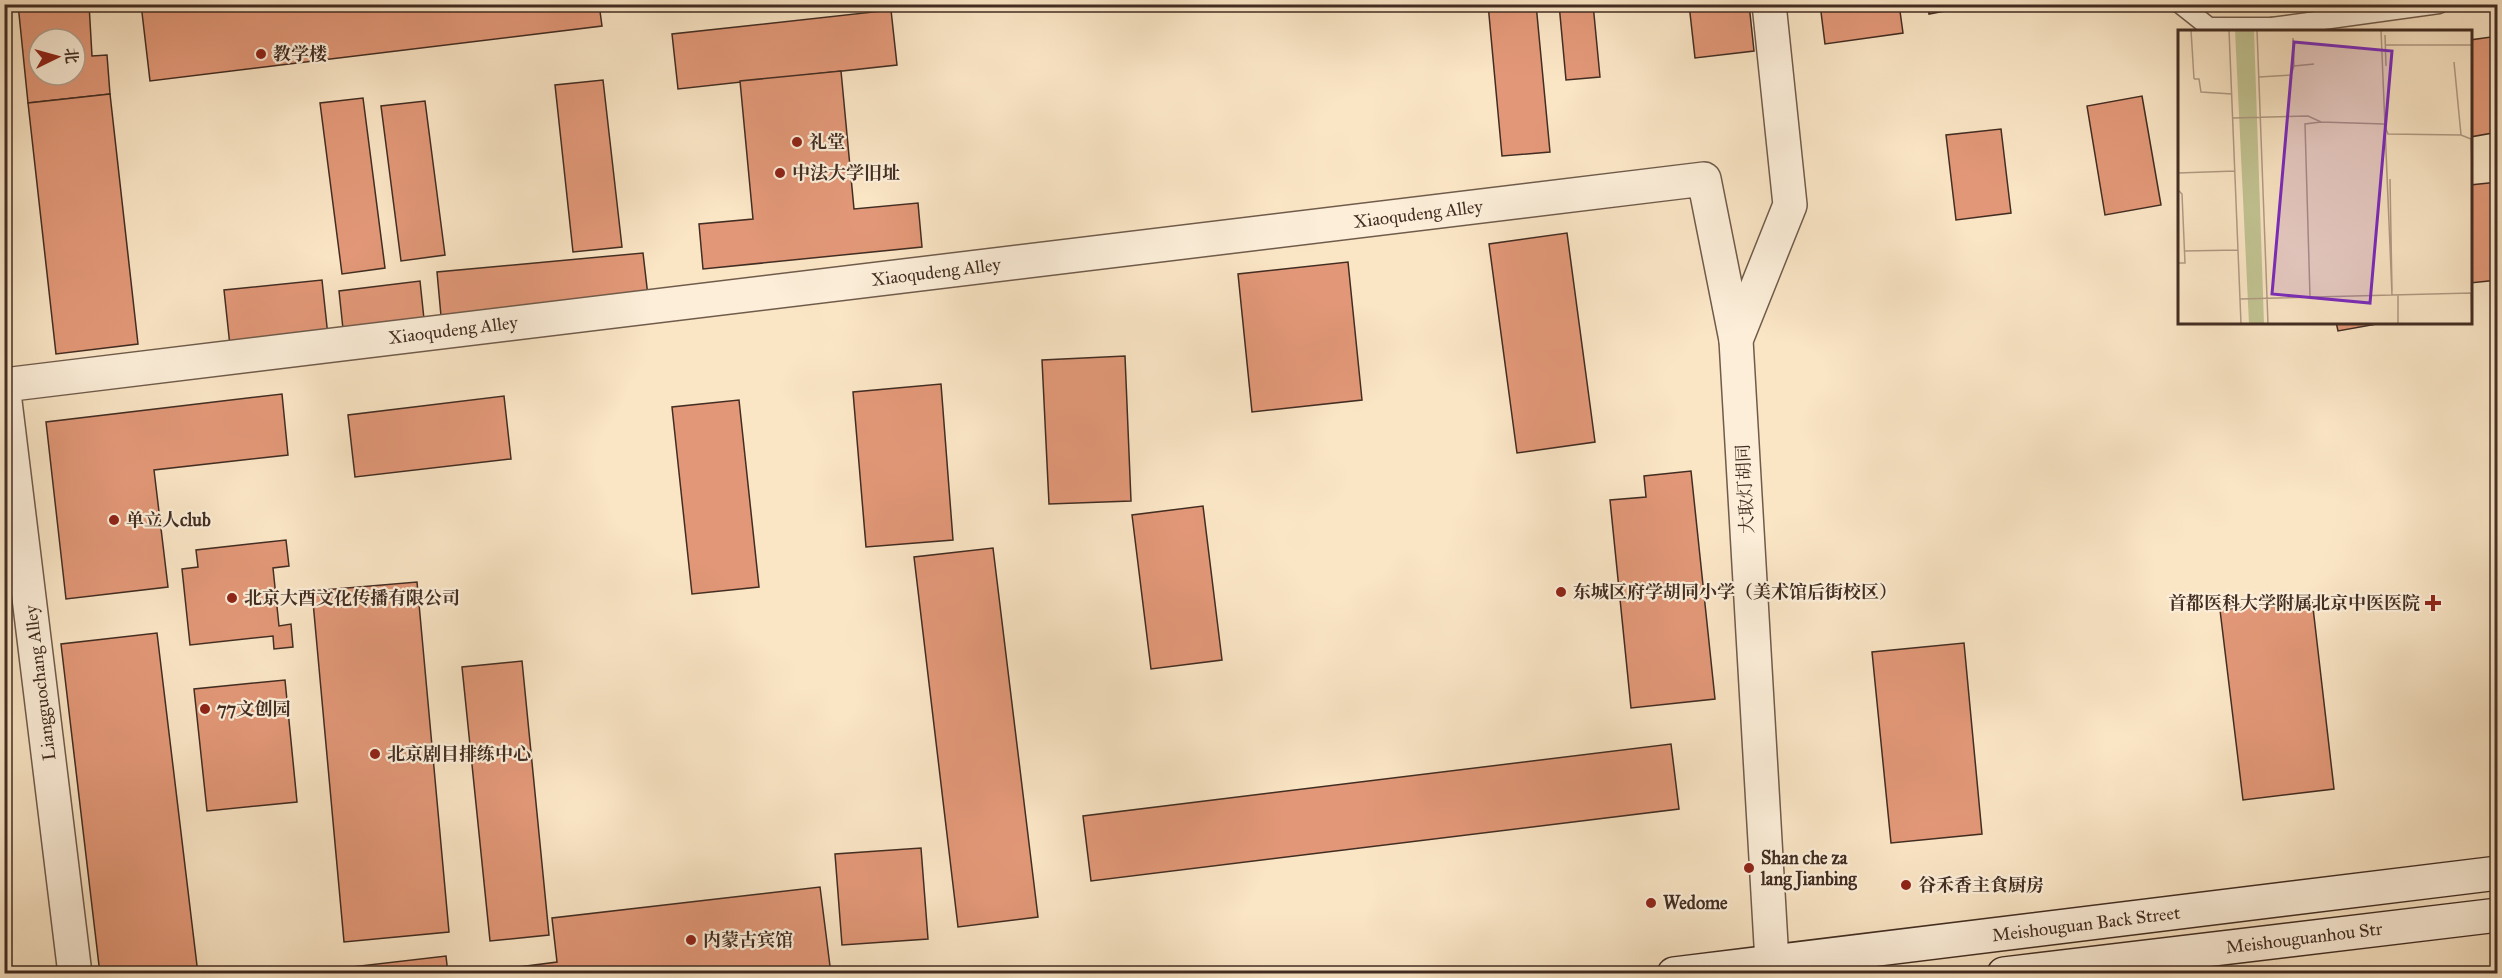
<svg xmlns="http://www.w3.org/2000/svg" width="2502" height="978" viewBox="0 0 2502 978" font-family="'IM FELL Great Primer','Noto Serif SC',serif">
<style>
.building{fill:#e29878;stroke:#422d22;stroke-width:1.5;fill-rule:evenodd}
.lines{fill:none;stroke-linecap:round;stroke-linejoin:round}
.lane-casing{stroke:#705b4b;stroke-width:21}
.street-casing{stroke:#705b4b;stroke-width:36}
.secondary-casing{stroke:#422d22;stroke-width:36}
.lane{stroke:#fceed9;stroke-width:18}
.street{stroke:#fceed9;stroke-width:33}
.secondary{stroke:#fceed9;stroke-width:33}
.poi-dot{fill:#8f2418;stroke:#fceed9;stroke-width:2}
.labels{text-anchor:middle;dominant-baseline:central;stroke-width:4.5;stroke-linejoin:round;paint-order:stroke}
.poi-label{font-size:18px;font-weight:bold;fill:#422d22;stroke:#fceed9;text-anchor:start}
.street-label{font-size:18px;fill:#422d22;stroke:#fceed9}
.inset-road{fill:none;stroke:#b09b84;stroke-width:1.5}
.view{fill:#7b2cbf;fill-opacity:0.15;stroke:#7b2cbf;stroke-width:3}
.inset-edge{fill:none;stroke:#422d22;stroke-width:3}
</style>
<rect width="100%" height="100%" fill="#fae5c5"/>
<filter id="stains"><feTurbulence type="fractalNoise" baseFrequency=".00333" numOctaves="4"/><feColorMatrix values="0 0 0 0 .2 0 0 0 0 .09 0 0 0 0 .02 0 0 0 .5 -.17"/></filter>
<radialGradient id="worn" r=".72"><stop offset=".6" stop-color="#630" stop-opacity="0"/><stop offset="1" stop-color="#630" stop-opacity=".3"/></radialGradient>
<g class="building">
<path d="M18,4H89L92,56L107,55L110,94L28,103ZM39,39H75V75H39Z"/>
<path d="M141,4H599L602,26L150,81Z"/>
<path d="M1488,4H1536L1550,152L1502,156Z"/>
<path d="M1559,4H1593L1600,77L1566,80Z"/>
<path d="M1689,4H1749L1754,51L1695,58Z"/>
<path d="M1820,4H1899L1903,33L1825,44Z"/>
<path d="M1928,4H1981L1929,14Z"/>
<path d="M891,10L897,65L678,89L672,34Z"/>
<path d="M2498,36V132L2470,137V40Z"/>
<path d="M841,71L854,209L918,203L922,247L703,269L699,224L753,219L740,81Z"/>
<path d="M603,80L622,247L573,252L555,85Z"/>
<path d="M110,94L138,344L56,354L28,103Z"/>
<path d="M2142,96L2161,205L2105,215L2087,106Z"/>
<path d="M363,98L385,268L342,274L320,103Z"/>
<path d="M425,101L445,255L401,261L381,106Z"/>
<path d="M2001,129L2011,213L1956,220L1946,135Z"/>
<path d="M2498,182V280L2470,283V185Z"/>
<path d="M1567,233L1595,442L1517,453L1489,244Z"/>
<path d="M643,253L648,296L441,316L437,272Z"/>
<path d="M1348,262L1362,400L1252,412L1238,274Z"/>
<path d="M322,280L328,336L230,346L224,290Z"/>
<path d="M420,281L424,319L343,329L339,291Z"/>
<path d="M2336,322H2388L2338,331Z"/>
<path d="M1125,356L1131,501L1049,504L1042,360Z"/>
<path d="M941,384L953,540L866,547L853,392Z"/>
<path d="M282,394L288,455L154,470L168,587L66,599L46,422Z"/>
<path d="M504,396L511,459L355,477L348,415Z"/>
<path d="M739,400L759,587L692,594L672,407Z"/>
<path d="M1691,471L1715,699L1631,708L1610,500L1646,497L1644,476Z"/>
<path d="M1203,506L1222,660L1151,669L1132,515Z"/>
<path d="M286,540L289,566L273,568L279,626L291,624L293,647L274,649L273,636L190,645L182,569L198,567L196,550Z"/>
<path d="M993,548L1038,917L958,927L914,557Z"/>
<path d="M417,582L449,932L344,942L312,591Z"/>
<path d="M2312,599L2334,789L2243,800L2220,610Z"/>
<path d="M157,633L198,974H100L61,644Z"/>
<path d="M1964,643L1982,834L1891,843L1872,652Z"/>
<path d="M522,661L549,935L490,941L462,667Z"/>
<path d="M285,680L297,802L207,811L194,689Z"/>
<path d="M1671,744L1679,809L1091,881L1083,816Z"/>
<path d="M921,848L928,939L842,945L835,854Z"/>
<path d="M820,887L831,974H520L519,967L557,962L552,918Z"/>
<path d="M446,956L448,974H291Z"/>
</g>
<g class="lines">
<g class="lane-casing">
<g id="lane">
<path d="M2180,4L2209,27H2272L2273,32"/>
<path d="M2272,27L2439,4"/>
</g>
</g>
<g class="street-casing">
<g id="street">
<path d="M4,385L1704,179L1736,340"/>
<path d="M4,393L75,974"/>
<path d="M1752,974L1772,962L1736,340L1790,205L1769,4"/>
</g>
</g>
<g class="secondary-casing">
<g id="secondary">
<path d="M1674,974L2498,873"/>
<path d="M2004,974L2498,915"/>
</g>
</g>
<use href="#lane" class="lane"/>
<use href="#street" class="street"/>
<use href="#secondary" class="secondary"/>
</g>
<g class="poi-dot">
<circle cx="261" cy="54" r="6"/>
<circle cx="797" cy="142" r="6"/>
<circle cx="780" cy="173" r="6"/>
<circle cx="114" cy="520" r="6"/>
<circle cx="1561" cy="592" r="6"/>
<circle cx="232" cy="598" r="6"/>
<path d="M2430 594h6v6h6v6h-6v6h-6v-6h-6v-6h6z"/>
<circle cx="205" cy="709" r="6"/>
<circle cx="375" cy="754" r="6"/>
<circle cx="1749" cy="868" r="6"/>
<circle cx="1906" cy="885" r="6"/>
<circle cx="1651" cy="903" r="6"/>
<circle cx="691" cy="940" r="6"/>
</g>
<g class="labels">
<g class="poi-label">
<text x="273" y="54">教学楼</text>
<text x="809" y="142">礼堂</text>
<text x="792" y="173">中法大学旧址</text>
<text x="126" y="520">单立人club</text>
<text x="1573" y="592">东城区府学胡同小学（美术馆后街校区）</text>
<text x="244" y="598">北京大酉文化传播有限公司</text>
<text x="2420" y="603" text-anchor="end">首都医科大学附属北京中医医院</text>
<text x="217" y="709">77文创园</text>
<text x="387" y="754">北京剧目排练中心</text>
<text x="1761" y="858">Shan che za<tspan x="1761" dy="21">lang Jianbing</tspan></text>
<text x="1918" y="885">谷禾香主食厨房</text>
<text x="1663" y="903">Wedome</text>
<text x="703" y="940">内蒙古宾馆</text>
</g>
<g class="street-label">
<text transform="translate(1418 214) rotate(-7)">Xiaoqudeng Alley</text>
<text transform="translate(936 272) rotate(-7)">Xiaoqudeng Alley</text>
<text transform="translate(453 330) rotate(-7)">Xiaoqudeng Alley</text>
<text transform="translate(1745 489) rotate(-93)">大取灯胡同</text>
<text transform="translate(40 683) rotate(-97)">Liangguochang Alley</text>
<text transform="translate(2086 924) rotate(-7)">Meishouguan Back Street</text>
<text transform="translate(2304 938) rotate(-7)">Meishouguanhou Str</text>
</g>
</g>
<g transform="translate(2178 30)">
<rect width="294" height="294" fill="#fae5c5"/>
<path d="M57,0H76L86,294H71Z" fill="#c2c392"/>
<path class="inset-road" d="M13,0L16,49M51,0L63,294M79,0L90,294M203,0L214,265M207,5L208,36M115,8L116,36M208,15H294M276,32L283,105M81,47L113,45L116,36L136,34M16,49H21L23,62L54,64M55,88L130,86L143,92L206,94L210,104L283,105L293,109M293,109L294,137M0,143L57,141M212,149L214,261M0,160L4,164L7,233H0M6,221L60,220M214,265L293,263L294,293M132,267L127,94L143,92M62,269L214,265M220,294V265"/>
<path class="view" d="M116,12L214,21L192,273L94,264Z"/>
<rect width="294" height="294" class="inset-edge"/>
</g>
<rect width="2502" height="978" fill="none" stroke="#fae5c5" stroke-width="24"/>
<rect x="6" y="6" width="2490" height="966" fill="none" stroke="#422d22" stroke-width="3"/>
<rect x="12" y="12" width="2478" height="954" fill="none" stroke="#422d22" stroke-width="1.5"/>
<g transform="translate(57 57) rotate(85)"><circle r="28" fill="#fceed9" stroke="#b2a190" stroke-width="1.5"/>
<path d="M0-4.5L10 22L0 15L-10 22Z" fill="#8f2418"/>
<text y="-9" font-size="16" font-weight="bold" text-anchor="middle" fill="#422d22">北</text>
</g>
<rect width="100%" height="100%" filter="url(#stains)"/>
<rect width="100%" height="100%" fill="url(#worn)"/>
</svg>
